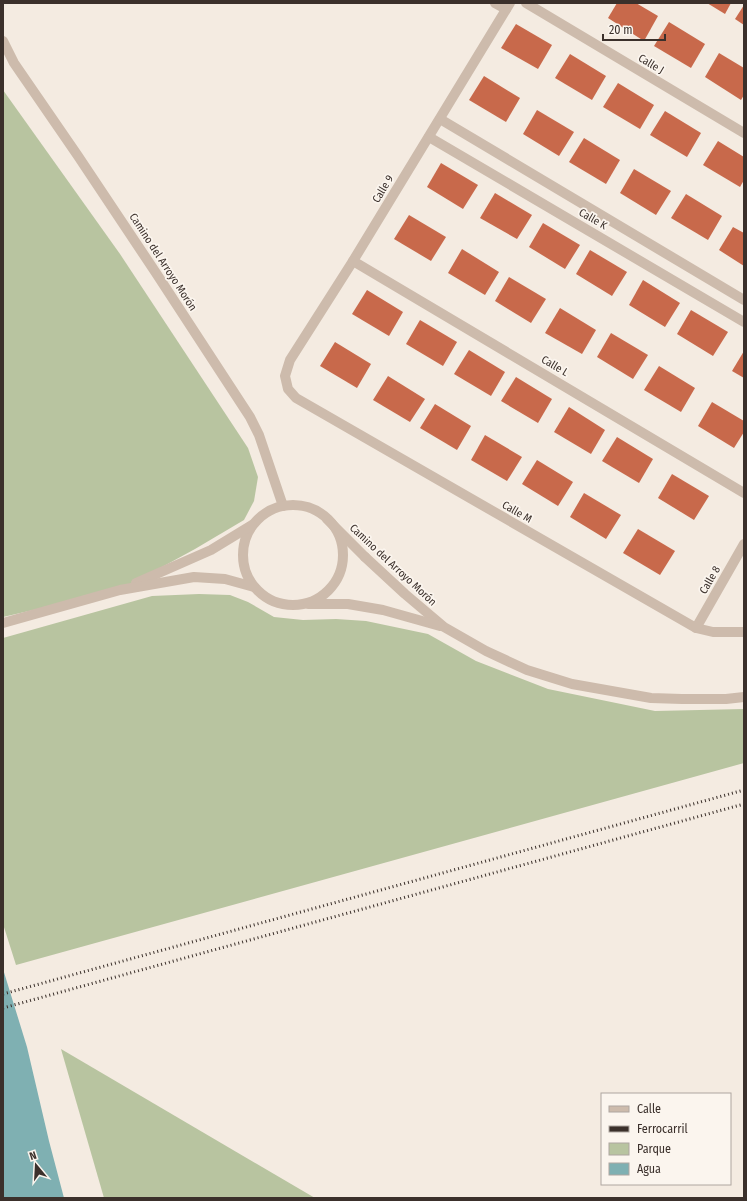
<svg xmlns="http://www.w3.org/2000/svg" width="747" height="1201" viewBox="0 0 747 1201" font-family="'Fira Sans Condensed',sans-serif">
<style>
.green{fill:#b8c4a0}
.water{fill:#7fb0b2}
.building{fill:#c8694b}
.lines{fill:none;stroke-linecap:round;stroke-linejoin:round}
.minor{stroke:#cdbbac;stroke-width:10}
.tertiary{stroke:#cdbbac;stroke-width:10}
.rail{stroke:#3b302b;stroke-width:3;stroke-dasharray:1 3;stroke-linecap:butt}
.labels{text-anchor:middle;dominant-baseline:central;stroke-width:3.5;stroke-linejoin:round;paint-order:stroke}
.street-label{font-size:11px;fill:#3b302b;stroke:#fbf5ee}
</style>
<rect width="100%" height="100%" fill="#f4ebe1"/>
<g class="green">
<path d="M3,90L120,254L248,448L258,477L254,501L244,520L195,549L120,590L3,617Z"/>
<path d="M199,594L230,595L248,602L274,617L303,620L336,619L366,621L428,634L476,661L548,689L655,711L744,709V763L16,965L3,924V638L152,596Z"/>
<path d="M61,1049L315,1198H104Z"/>
</g>
<path class="water" d="M3,969L27,1047L49,1141L64,1198H3Z"/>
<g class="building">
<path d="M617,3H636L658,16L644,41L608,18Z"/>
<path d="M707,3H731L725,14Z"/>
<path d="M744,5V25L735,19Z"/>
<path d="M669,22L705,44L691,68L654,46Z"/>
<path d="M516,24L552,45L538,69L501,48Z"/>
<path d="M719,53L744,68V95L741,100L705,77Z"/>
<path d="M570,54L606,76L592,100L555,78Z"/>
<path d="M484,76L520,98L506,122L469,100Z"/>
<path d="M618,83L654,105L640,129L603,107Z"/>
<path d="M537,110L574,132L559,156L523,134Z"/>
<path d="M665,111L701,133L687,157L650,135Z"/>
<path d="M584,138L620,160L606,184L569,162Z"/>
<path d="M718,141L744,157V180L740,187L703,165Z"/>
<path d="M441,163L478,185L463,209L427,187Z"/>
<path d="M634,169L671,191L656,215L620,193Z"/>
<path d="M495,193L532,215L517,239L480,218Z"/>
<path d="M686,194L722,216L708,240L671,218Z"/>
<path d="M409,215L446,237L431,261L394,239Z"/>
<path d="M543,223L580,245L565,269L529,247Z"/>
<path d="M733,227L744,233V266L719,250Z"/>
<path d="M462,249L499,272L485,295L448,273Z"/>
<path d="M590,250L627,272L612,296L576,274Z"/>
<path d="M509,277L546,299L531,323L495,301Z"/>
<path d="M643,280L680,303L665,327L629,305Z"/>
<path d="M367,290L403,312L389,336L352,314Z"/>
<path d="M560,308L596,330L582,354L545,333Z"/>
<path d="M691,310L728,332L713,356L677,334Z"/>
<path d="M420,320L457,342L443,366L406,344Z"/>
<path d="M611,333L648,355L633,379L597,357Z"/>
<path d="M335,342L371,364L357,388L320,366Z"/>
<path d="M469,350L505,372L491,396L454,374Z"/>
<path d="M744,351V378L732,371Z"/>
<path d="M659,366L695,388L681,412L644,390Z"/>
<path d="M388,376L425,399L410,422L373,400Z"/>
<path d="M516,377L552,399L538,423L501,401Z"/>
<path d="M712,402L744,421V432L734,448L698,426Z"/>
<path d="M435,404L471,426L457,450L420,428Z"/>
<path d="M569,407L605,430L591,454L554,432Z"/>
<path d="M485,435L522,457L507,481L471,460Z"/>
<path d="M617,437L653,459L639,483L602,461Z"/>
<path d="M537,460L573,482L558,506L522,484Z"/>
<path d="M672,474L709,496L694,520L658,498Z"/>
<path d="M584,493L621,515L606,539L570,517Z"/>
<path d="M638,529L675,551L660,575L623,553Z"/>
</g>
<g class="lines">
<g class="minor">
<path d="M495,3L506,9"/>
<path d="M510,3L353,261L290,360L285,376L288,389L296,398L696,628L713,632H744"/>
<path d="M526,3L744,133"/>
<path d="M3,41L14,63L78,156L156,273L250,417L259,435L283,506"/>
<path d="M440,119L744,300"/>
<path d="M429,137L744,322"/>
<path d="M353,261L744,493"/>
<path d="M327,519L365,557"/>
<path d="M696,628L744,544"/>
</g>
<g class="tertiary">
<circle cx="293" cy="555" r="50"/>
<path d="M365,557L405,594L444,627L486,651L527,670L572,684L651,698L682,699H726L744,697"/>
<path d="M136,583L211,550L252,525"/>
<path d="M308,604H348L383,610L440,626"/>
<path d="M3,623L120,590L194,577L225,579L254,587"/>
</g>
<g class="rail">
<path d="M3,994L744,790"/>
<path d="M3,1008L744,804"/>
</g>
</g>
<g class="labels">
<g class="street-label">
<text transform="translate(651 64) rotate(31)">Calle J</text>
<text transform="translate(383 189) rotate(-59)">Calle 9</text>
<text transform="translate(593 219) rotate(30)">Calle K</text>
<text transform="translate(163 262) rotate(57)">Camino del Arroyo Morón</text>
<text transform="translate(555 366) rotate(31)">Calle L</text>
<text transform="translate(517 512) rotate(30)">Calle M</text>
<text transform="translate(393 565) rotate(43)">Camino del Arroyo Morón</text>
<text transform="translate(710 580) rotate(-60)">Calle 8</text>
</g>
</g>
<rect width="747" height="1201" fill="none" stroke="#3b302b" stroke-width="8"/>
<rect x="601" y="1093" width="130" height="92" fill="#fbf5ee" stroke="#aea6a0"/>
<rect x="609" y="1106" width="20" height="6" fill="#cdbbac" stroke="#aea6a0"/>
<text x="637" y="1113" font-size="12" fill="#3b302b">Calle</text>
<rect x="609" y="1126" width="20" height="6" fill="#3b302b" stroke="#aea6a0"/>
<text x="637" y="1133" font-size="12" fill="#3b302b">Ferrocarril</text>
<rect x="609" y="1143" width="20" height="12" fill="#b8c4a0" stroke="#aea6a0"/>
<text x="637" y="1153" font-size="12" fill="#3b302b">Parque</text>
<rect x="609" y="1163" width="20" height="12" fill="#7fb0b2" stroke="#aea6a0"/>
<text x="637" y="1173" font-size="12" fill="#3b302b">Agua</text>
<g transform="translate(36 1165) rotate(342)" stroke="#fbf5ee" stroke-width="3" paint-order="stroke">
<path d="M0-3L7 15L0 10L-7 15Z" fill="#3b302b"/>
<text y="-6" font-size="11" font-weight="bold" text-anchor="middle" fill="#3b302b">N</text>
</g>
<path d="M603 34v6h62v-6" fill="none" stroke="#3b302b" stroke-width="2"/>
<text x="609" y="34" font-size="12" fill="#3b302b" stroke="#fbf5ee" stroke-width="3" paint-order="stroke">20 m</text>
</svg>
